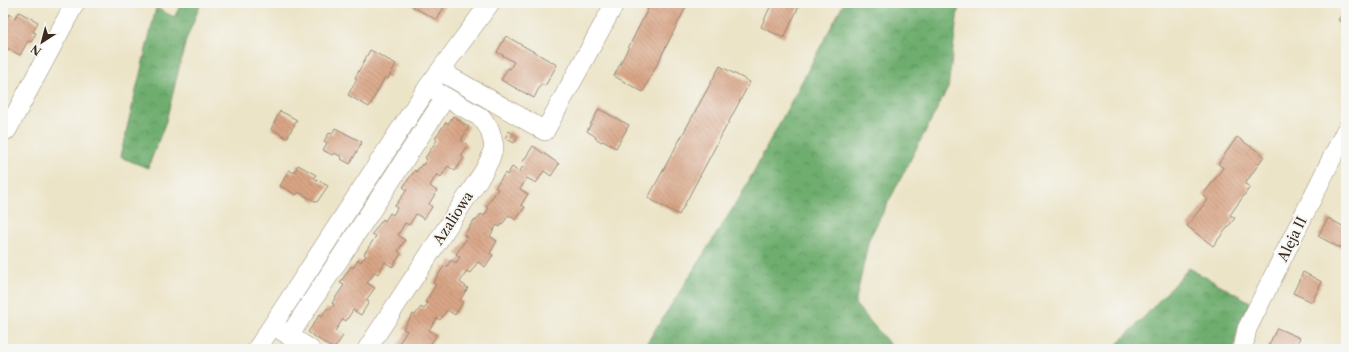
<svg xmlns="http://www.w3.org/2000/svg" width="1349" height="352" viewBox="0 0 1349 352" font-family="'Libre Caslon Text',serif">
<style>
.forest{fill:url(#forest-crowns);stroke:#546c46}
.building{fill:url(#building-back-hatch)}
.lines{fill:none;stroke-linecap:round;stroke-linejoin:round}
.minor-casing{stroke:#948772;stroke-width:20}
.minor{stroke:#fff;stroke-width:19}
.labels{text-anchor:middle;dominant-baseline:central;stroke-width:4;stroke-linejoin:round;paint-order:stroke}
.street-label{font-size:14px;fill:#3b2a1e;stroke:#f6f6f2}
</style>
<defs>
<pattern id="forest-crowns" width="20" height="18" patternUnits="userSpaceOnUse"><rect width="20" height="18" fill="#6ead6e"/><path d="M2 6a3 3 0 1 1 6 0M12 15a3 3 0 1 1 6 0" fill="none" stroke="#5c8d5a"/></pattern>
<pattern id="building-back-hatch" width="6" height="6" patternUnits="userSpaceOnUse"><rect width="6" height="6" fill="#d9a586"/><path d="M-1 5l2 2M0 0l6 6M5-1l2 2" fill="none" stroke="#b1876d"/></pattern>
</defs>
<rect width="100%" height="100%" fill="#f6f6f2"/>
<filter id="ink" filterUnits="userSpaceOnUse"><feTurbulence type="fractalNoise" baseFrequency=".025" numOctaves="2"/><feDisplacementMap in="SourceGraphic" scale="8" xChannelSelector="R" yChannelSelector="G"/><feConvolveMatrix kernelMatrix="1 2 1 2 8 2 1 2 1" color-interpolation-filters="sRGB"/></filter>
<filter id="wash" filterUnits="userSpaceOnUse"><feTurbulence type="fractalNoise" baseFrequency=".012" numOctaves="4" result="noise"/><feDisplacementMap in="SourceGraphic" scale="16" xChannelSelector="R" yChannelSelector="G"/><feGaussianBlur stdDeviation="0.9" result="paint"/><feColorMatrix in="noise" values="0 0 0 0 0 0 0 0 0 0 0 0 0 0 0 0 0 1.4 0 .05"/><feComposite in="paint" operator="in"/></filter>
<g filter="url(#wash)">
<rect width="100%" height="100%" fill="#ece4c7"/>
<g class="forest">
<path d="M182,3H201L186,40L166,121L148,168L120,157L156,8L174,17Z"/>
<path d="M844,3H959L948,88L869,239L855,304L894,349H643L740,197Z"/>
<path d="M1189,268L1250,302L1238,326L1234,349H1112L1134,328Z"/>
</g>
<g id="blocks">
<g class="building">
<path d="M415,3H446L437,20L413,7Z"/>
<path d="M651,3H688L643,92L614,76Z"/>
<path d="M768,3H793L799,6L784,38L761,27L771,5Z"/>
<path d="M1346,8V25L1338,20Z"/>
<path d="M19,12L38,22L33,32L36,33L31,42L28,41L20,55L3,46V39L5,35L3,34V26L9,14L15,18Z"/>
<path d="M506,36L557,65L545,86L541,84L534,98L501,80L508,68L510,69L514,62L497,52Z"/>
<path d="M370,50L396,64L388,79L385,77L369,107L348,95L357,79L355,78Z"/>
<path d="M720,66L750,82L679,215L648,198Z"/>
<path d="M599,109L629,125L616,148L603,141L602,142L595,138L596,137L587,131Z"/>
<path d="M280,111L297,120L287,138L271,129Z"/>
<path d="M453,116L469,127L461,140L468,145L461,156L464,158L455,171L448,166L441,177L437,174L430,186L437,191L429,204L432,207L424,219L416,214L409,225L405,223L398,235L405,240L398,251L401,254L392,267L385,262L378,274L375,272L367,283L375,288L366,300L369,302L361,315L353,310L346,321L343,319L335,331L343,336L334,349H333L308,332L320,314L322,316L327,308L330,310L334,304L332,303L344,285L340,283L351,266L353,268L358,260L361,262L366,256L364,254L376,236L372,234L383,219L385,221L390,213L393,215L397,208L395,206L407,190L403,187L415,170L416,172L422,164L423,165L427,159L425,158L437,140L435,138L446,122L448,124Z"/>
<path d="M335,128L362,142L350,164L341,159L342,157L334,153L332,155L323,150L327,143L324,141L329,133L332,134Z"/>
<path d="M509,131L518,137L514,143L505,138Z"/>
<path d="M1237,137L1264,156L1245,184L1250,187L1230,215L1235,218L1213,246L1187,226L1208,199L1203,195L1223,168L1218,164Z"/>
<path d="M533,146L559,164L551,176L544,171L536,183L527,178L520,189L528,194L521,205L525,207L516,220L509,215L500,227L497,225L490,236L497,241L490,253L493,255L485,267L478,262L470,273L467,271L460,282L468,288L460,300L463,302L455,315L447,310L440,320L437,318L429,330L437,335L429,346L434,349L396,348L407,331L403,329L413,314L415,315L421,307L424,309L428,303L425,302L436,285L433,283L444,266L446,268L451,260L456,263L460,257L456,254L467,238L464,235L474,220L476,221L481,214L484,216L488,209L486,207L498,189L495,188L505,173L507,175L512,167L519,172L524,165L522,163Z"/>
<path d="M298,165L316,175L314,178L328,186L317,202L298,192L297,195L280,186L289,170L294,173Z"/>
<path d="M1328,218L1346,228V237L1340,248L1318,236Z"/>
<path d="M1303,272L1322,282L1312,302L1293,293Z"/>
<path d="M1277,328L1300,338L1294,349H1267Z"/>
</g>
</g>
</g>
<g filter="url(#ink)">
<use href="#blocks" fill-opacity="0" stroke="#948772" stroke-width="1"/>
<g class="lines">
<g class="minor-casing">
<g id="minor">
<path d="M440,71L545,131L615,3"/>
<path d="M7,130L75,3"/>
<path d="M279,329L310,349"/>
<path d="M289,336L445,98"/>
<path d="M257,349L428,87L490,3"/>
<path d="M367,349L484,171L490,159L494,146L490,130L482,118L428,87"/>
<path d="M1243,349L1247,329L1346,130"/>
</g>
</g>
<use href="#minor" class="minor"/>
</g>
</g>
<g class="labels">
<g class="street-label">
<text transform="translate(453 218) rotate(-57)">Azaliowa</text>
<text transform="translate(1292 239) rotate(-64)">Aleja II</text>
</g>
</g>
<rect width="1349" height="352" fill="none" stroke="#f6f6f2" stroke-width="16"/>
<g transform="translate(42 42) rotate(216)" stroke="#f6f6f2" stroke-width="3" paint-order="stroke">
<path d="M0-3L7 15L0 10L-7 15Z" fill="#3b2a1e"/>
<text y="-6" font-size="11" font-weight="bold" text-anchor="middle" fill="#3b2a1e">N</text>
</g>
</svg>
